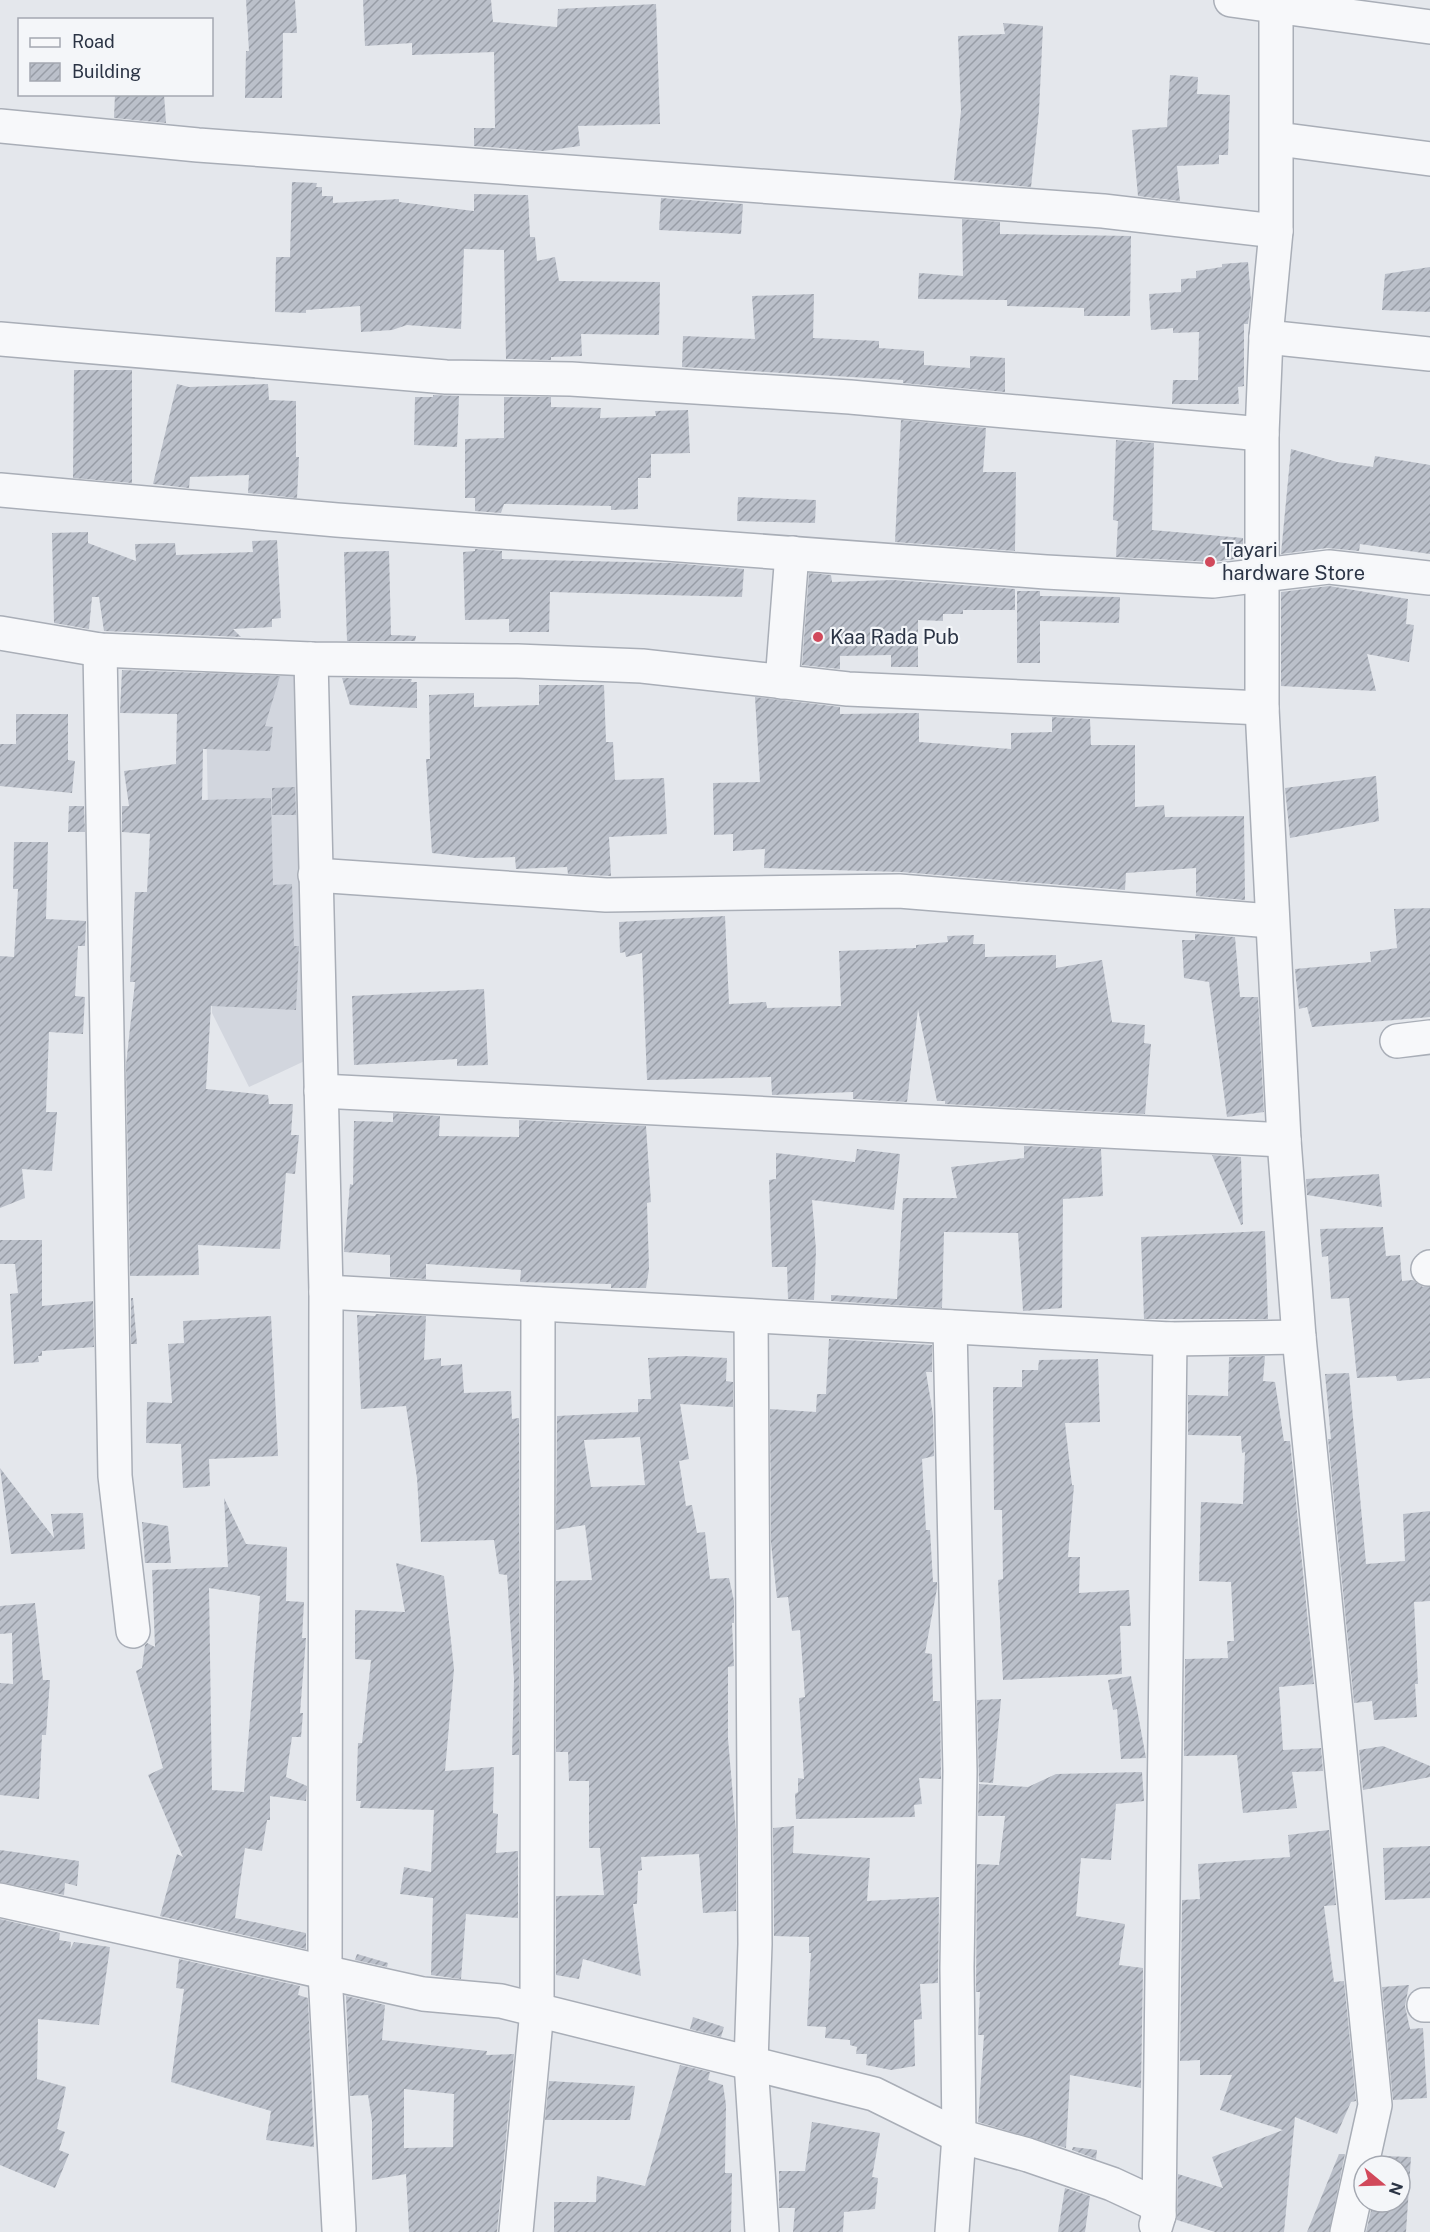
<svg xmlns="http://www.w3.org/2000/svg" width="1430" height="2232" viewBox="0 0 1430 2232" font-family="'Public Sans',sans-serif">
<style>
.built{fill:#d2d6de}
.building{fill:url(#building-hatch);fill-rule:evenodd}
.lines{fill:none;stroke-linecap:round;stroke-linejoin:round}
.minor-casing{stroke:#a9aeb7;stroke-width:36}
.minor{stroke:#f7f8fa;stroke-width:33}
.poi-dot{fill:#d1495b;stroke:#f4f6f9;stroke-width:2}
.labels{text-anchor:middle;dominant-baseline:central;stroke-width:4.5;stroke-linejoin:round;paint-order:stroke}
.poi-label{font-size:20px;fill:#2b3445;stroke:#f4f6f9;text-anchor:start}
</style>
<defs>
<pattern id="building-hatch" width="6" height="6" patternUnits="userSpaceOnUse" patternTransform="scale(1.5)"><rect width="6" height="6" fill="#bbc0ca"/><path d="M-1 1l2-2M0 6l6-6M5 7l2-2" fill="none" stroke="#989da6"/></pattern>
</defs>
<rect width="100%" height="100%" fill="#e4e7ec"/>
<path class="built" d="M205,658L304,664L311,1058L249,1087L212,1013Z"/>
<g class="building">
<path d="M246,0H295L297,33H283L282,98H245L246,51H249Z"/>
<path d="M363,0H491L493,22L557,27L558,9L656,4L660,124L578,126L580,146L543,151L474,146V128H495L494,52L412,55V43L365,46Z"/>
<path d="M1003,23L1043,26L1039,111L1031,187L954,180L961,111L958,36L1005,34Z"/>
<path d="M1170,75L1198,77L1197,94L1230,95L1228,155H1219V164L1177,166L1180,201L1138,196L1132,130L1167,127Z"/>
<path d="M115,94H164L166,123L114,118Z"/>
<path d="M292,182L317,183L316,187H322V196H333V203L399,199V202L474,211V194L528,195L530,237H535L537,261L555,257L559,281L660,282L659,335L581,334L582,356L551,357V360L506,359L504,250L464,249L461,329L407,325L392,330L361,332L360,306L306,310V313L275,312L276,257H290Z"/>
<path d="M661,198L743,204L741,234L659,230Z"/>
<path d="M962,219L1000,222V234L1131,236L1130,316H1084V308L1007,306V300L918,299L919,273L963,276Z"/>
<path d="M1248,262L1251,300L1248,324H1244V386L1238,387L1239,404H1172L1173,380H1198L1199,332L1173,333V328L1151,330L1149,294L1181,292V279L1196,278V271L1222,267V264Z"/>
<path d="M1430,267V312L1382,310L1385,274Z"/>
<path d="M814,294L813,338L879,341V348L924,351V365L970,368V356L1005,358V392L903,383V380L682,367L683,336L755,339L752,296Z"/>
<path d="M74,370H132V483L73,478Z"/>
<path d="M177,384L189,387L268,384L269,400L296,401V457H299L297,498L248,493L249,475L190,477L189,488L153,484Z"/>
<path d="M433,395L459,396L457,447L414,445L415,397H433Z"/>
<path d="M504,397H551V407L601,408L600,418L656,416L655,411L688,410L690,453L651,454V478H638V509L611,510V506L504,504L501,513L475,511V498H465V439L504,438Z"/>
<path d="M901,420L986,428L983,472H1016L1015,551L895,542Z"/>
<path d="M1116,440L1154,443L1152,530L1243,538V558L1212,562L1116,557L1118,521L1113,520Z"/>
<path d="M1291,449L1337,462L1373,467L1375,456L1430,465V554L1360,544L1359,551L1327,548L1281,554Z"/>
<path d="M738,497L816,500L815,523L737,521Z"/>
<path d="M88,532V543L136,561L135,544L175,543L176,555L253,552L252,541L277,540L281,618L272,619V627L233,629L241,637L104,631L99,597H92L89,629L54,623L52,533Z"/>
<path d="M475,549L502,551V559L671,563L744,569L742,597L550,592L549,632H509V619L465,620L463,552L475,551Z"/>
<path d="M389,551L391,635L416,636L415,641H347L344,552Z"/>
<path d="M809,573L831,575L832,582L893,580L1015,589V610H963V614H943V621L918,620V667H891V655L840,656V669L802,665Z"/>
<path d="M1329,586L1408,599L1406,624L1414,625L1409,662L1367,654L1376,691L1281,686V592Z"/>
<path d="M1017,591H1040V596L1120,597L1119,623L1040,621V663H1017Z"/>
<path d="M122,670L280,676L265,726L273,727L270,751L203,749L202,800L271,798L273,885L292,884L294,946H299L296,1010L211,1006L206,1089L268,1095L269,1104H293L291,1135H299L295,1174L286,1173L280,1249L198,1245L199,1275L130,1276L126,1065L135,982H130L135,892H147L150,834L122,832V806H129L124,771L176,764L177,714L120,713Z"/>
<path d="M342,678L412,679L411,682H417V708L350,705Z"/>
<path d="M539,685H604L606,742H613L615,780L664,778L667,834L609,837L611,876L568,874L567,867L516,869L515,857L476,858L432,853L426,759H430L429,695L474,693V707L539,705Z"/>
<path d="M755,697L840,707V714L919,713V742L1011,749V733L1052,732V717L1090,719L1091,745H1135V807L1164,805L1165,817L1244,816L1245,900L1196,896V868L1126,873L1125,890L901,872L764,868L765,849L733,851V834L714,835L713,783L760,782Z"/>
<path d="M16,714H68V760L75,761L72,793L0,786V744H16Z"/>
<path d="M1376,776L1379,821L1290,838L1285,788Z"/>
<path d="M295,787L296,815H272V788Z"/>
<path d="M69,806H84L85,832H68Z"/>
<path d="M14,842H48L46,919L86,921L85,946H78L75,996L85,997L83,1034L49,1032L46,1112H57L52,1171L22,1169L25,1198L0,1208V956L14,957L18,889H13Z"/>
<path d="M1430,908V1017L1312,1027L1307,1007L1299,1009L1295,969L1371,962L1370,952L1397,948L1394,909Z"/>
<path d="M725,916L729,1004L766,1002L767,1008L841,1006L839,951L916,948V945L948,942L947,936L974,935L973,944H985V957L1056,955V968L1102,960L1112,1022L1145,1025L1144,1043L1151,1044L1145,1114L945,1104V1101H937L918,1009L907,1102L853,1099V1092L772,1095L771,1077L647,1080L642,953L626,957L625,952L620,953L619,922Z"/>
<path d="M1195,934L1235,937L1240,997H1258L1264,1112L1227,1117L1209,982L1184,978L1182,940H1195Z"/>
<path d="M484,989L488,1065L457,1066V1059L354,1065L352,996Z"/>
<path d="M393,1113L440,1116L439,1136L519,1137V1120L646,1126L651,1202L647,1203L649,1269L646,1288H611V1284L520,1282L521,1270L426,1264V1279L390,1277V1255L344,1252L350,1184L353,1185L354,1121L393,1122Z"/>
<path d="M1024,1146L1101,1149L1103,1196L1063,1199L1062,1308L1023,1311L1018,1233L944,1232L942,1308L831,1301V1295L897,1299L903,1198H957L951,1167L1024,1158Z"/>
<path d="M857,1149L900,1154L894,1210L812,1200L816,1250L814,1300L788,1299L787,1267H772L769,1180L776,1179V1153L855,1162Z"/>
<path d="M1212,1155L1241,1157L1243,1224L1241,1225Z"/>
<path d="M1379,1174L1382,1207L1307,1195L1306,1179Z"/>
<path d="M1383,1227L1386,1256L1400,1255L1402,1281L1413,1280L1423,1287H1430V1378L1397,1381L1396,1376L1357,1378L1349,1298L1331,1299L1328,1256L1322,1257L1320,1229Z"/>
<path d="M1265,1231L1268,1319H1144L1141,1237Z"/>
<path d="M0,1240H42V1306L93,1301L94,1347L42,1351V1356H38L39,1362L14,1364L10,1294L18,1293L15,1264H0Z"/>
<path d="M131,1298H133L137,1344H131Z"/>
<path d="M376,1314L426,1316L424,1360L441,1358V1366L462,1364L464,1393L511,1391L512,1419L519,1418V1755H512L514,1679L507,1575L499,1574L494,1540L421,1542L417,1478L406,1406L361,1409L357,1315L375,1316Z"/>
<path d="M271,1316L278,1456L209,1459L210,1486L183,1488L181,1444L146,1443L147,1402L172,1403L168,1344L184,1343L183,1321Z"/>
<path d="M829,1339L932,1345V1372H926L933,1415L934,1456L922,1459L926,1530H930L933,1582H937V1588L925,1653L932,1654L933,1701H940L941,1779L919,1778L922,1804L914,1805L915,1817L796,1819L795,1794L798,1792V1778L804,1779L799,1698L805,1697L800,1630L792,1631L788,1597L777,1598L771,1543L770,1409L816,1412L817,1394H826Z"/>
<path d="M685,1356L727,1358L726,1381L733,1382V1407L680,1404L689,1459L679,1461L686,1506L692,1505L697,1533L705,1532L710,1579L729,1578L734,1601V1623H732L734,1666L728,1667V1739L736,1831V1911L703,1913L699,1854L641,1857L642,1870L638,1871L637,1904H633L641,1976L583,1959L579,1979L556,1975V1896L604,1895L600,1848H589V1781H569L568,1752H556V1581L592,1580L585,1525L556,1530L557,1416L638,1412V1399H651L648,1358ZM640,1437L645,1485L591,1487L584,1440Z"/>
<path d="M1265,1356L1263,1381L1275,1382L1284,1441H1290L1314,1684L1279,1687L1283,1750L1321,1748L1323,1771L1292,1772L1297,1808L1243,1813L1237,1755L1184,1756L1185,1659L1228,1658L1227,1641H1234L1231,1582L1199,1581L1201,1502L1243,1504L1245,1452L1242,1453L1241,1436L1188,1435V1395L1228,1396L1229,1357Z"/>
<path d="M1098,1359L1100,1422L1065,1423L1072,1485H1074L1068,1557H1080L1079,1593L1129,1590L1131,1626H1120L1122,1674L1003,1680L998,1580L1003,1579L1002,1510H994L993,1387H1022V1370H1038L1039,1360Z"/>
<path d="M1349,1373L1366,1564L1405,1561L1403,1514L1430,1511V1601L1414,1602L1418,1684H1415L1417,1717L1374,1720L1372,1701L1354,1703L1328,1439H1331L1325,1374Z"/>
<path d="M0,1468L54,1538L51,1514L83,1513L85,1549L11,1554Z"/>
<path d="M224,1498L246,1544L287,1547L286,1601L304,1602L302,1638H306L300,1713H303L301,1737H292L286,1777L307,1786L306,1801L270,1796V1820H267L262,1851L245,1848L235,1918L306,1933V1949L160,1916L177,1854L183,1857L148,1775L163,1768L136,1671L142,1668L145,1645L147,1643L155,1647L152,1570L228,1567ZM209,1588L260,1596L244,1792L212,1790Z"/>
<path d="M142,1522L168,1526L171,1563H145Z"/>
<path d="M396,1563L444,1576L454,1669L445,1771L494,1767L493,1813L498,1814L496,1853L518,1851V1918L466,1914L461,1979L431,1975L433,1898L400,1894L404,1867L431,1872L434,1810L360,1808L361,1801H356L358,1743H362L371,1660L355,1659V1610L405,1612Z"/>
<path d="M35,1603L43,1680H50L46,1735H42L39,1799L0,1795V1683L13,1684L12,1633L0,1634V1606Z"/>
<path d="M1131,1676L1146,1758L1121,1759L1117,1709L1113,1710L1108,1680Z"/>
<path d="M1001,1699L993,1783L979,1782L977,1700Z"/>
<path d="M1383,1746L1430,1766V1777L1363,1790L1359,1750Z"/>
<path d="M1142,1772L1144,1801L1116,1804L1111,1860L1081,1858L1076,1916L1125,1924L1119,1965L1143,1968L1141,2088L1070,2075L1066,2148L978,2122L984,2035H978L980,1992H976L977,1864L999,1865L1005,1816H978L979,1784L1028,1787L1056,1774Z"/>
<path d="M794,1826L793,1853L870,1858L867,1901L939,1897L938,1983L920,1984L922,2019L914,2020L915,2066L891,2070L866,2065L867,2054H856L857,2047L850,2045V2040L825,2038L826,2027L807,2026L811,1953H809V1937L774,1936L773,1828Z"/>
<path d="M1329,1830L1336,1905L1324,1906L1334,1982L1344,1981L1356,2101L1351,2102L1337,2134L1295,2117L1284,2232H1215L1177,2220L1178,2174L1223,2188L1212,2157L1283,2130L1220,2110L1232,2075H1200V2060L1180,2061L1182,1900L1200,1899L1198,1864L1290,1857L1288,1835Z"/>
<path d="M1430,1846V1898L1385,1900L1383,1848Z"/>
<path d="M0,1850L79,1861L77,1886L65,1883L64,1895L0,1882Z"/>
<path d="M0,1919L60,1933L59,1940L71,1942L70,1950L74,1942L110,1947L99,2025L38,2019L37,2079L66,2087L57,2129L65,2132L59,2150L69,2154L55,2188L0,2165Z"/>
<path d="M357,1954L388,1963L387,1967L355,1960Z"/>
<path d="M179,1959L300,1986L298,1995L308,1998L314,2147L266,2140L271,2111L171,2082L184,1989L176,1988Z"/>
<path d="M1409,1985L1405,2006L1410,2029L1423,2028L1427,2098L1393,2100L1382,1987Z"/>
<path d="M346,1996L385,2005L382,2040L487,2051L486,2055L514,2054L497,2232H409L406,2174L372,2180V2121L368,2095L350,2096ZM404,2089L454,2094L453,2147L404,2148Z"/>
<path d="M693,2017L724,2027L721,2037L690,2029Z"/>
<path d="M680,2065L710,2072L708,2080L723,2085L726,2105L725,2173H732L731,2232H554V2202H596L597,2176L645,2186Z"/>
<path d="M549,2081L635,2086L630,2120H545Z"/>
<path d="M812,2122L880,2133L872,2177L878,2178L875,2209L844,2212L843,2232H793L795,2208H779V2171H805Z"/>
<path d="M1073,2147L1097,2150L1096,2159L1072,2150Z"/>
<path d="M1339,2154H1345L1329,2232H1307Z"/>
<path d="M1383,2156L1411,2157L1406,2232H1366L1373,2202H1400V2166H1381Z"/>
<path d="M1065,2188L1090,2196L1085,2232H1058Z"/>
</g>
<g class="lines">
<g class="minor-casing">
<g id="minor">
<path d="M1231,0L1430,27"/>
<path d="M1276,7V231L1266,337L1262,434V708L1284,1140L1299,1337L1375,2105L1347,2232"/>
<path d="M0,126L198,145L1103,211L1276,231"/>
<path d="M1278,139L1430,159"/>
<path d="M1266,337L1430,354"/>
<path d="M0,339L446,377L571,379L850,397L1262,434"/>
<path d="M0,490L337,520L1046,572L1213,581L1329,567L1430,578"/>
<path d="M0,633L100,650L311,659L517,661L642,666L848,689L1262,708"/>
<path d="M100,650L115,1476L133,1631"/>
<path d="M311,659L326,1292L325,1973L339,2229"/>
<path d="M782,682L792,553"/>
<path d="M315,875L606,895L899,891L1271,921"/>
<path d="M1397,1041L1430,1037"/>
<path d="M321,1091L1284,1140"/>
<path d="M1428,1269L1430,1267"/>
<path d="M326,1292L1170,1339L1299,1337"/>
<path d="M751,1316L755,1944L751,2063L762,2232"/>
<path d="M950,1327L960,1771L957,1968L959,2136L952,2232"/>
<path d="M0,1900L423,1994L501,2001L874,2094L959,2136L1028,2155L1112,2184L1153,2203L1159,2215"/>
<path d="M1424,2005H1430"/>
<path d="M1156,2225L1159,2215L1170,1339"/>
<path d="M516,2232L537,2010L538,1304"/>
</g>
</g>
<use href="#minor" class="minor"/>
</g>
<g class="poi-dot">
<circle cx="1210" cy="562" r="6"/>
<circle cx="818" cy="637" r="6"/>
</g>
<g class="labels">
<g class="poi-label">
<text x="1222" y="550">Tayari<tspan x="1222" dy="23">hardware Store</tspan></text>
<text x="830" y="637">Kaa Rada Pub</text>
</g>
</g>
<rect x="18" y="18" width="195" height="78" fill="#f4f6f9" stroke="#a4a8b1" stroke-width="1.5"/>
<rect x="30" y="38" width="30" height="9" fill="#f7f8fa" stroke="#a4a8b1" stroke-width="1.5"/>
<text x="72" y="48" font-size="18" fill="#2b3445">Road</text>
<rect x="30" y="63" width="30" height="18" fill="url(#building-hatch)" stroke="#a4a8b1" stroke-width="1.5"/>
<text x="72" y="78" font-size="18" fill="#2b3445">Building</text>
<g transform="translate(1382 2184) rotate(109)"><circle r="28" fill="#f4f6f9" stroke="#a4a8b1" stroke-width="1.5"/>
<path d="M0-4.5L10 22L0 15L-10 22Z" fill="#d1495b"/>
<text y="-9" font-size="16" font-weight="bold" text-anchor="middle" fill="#2b3445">N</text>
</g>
</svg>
